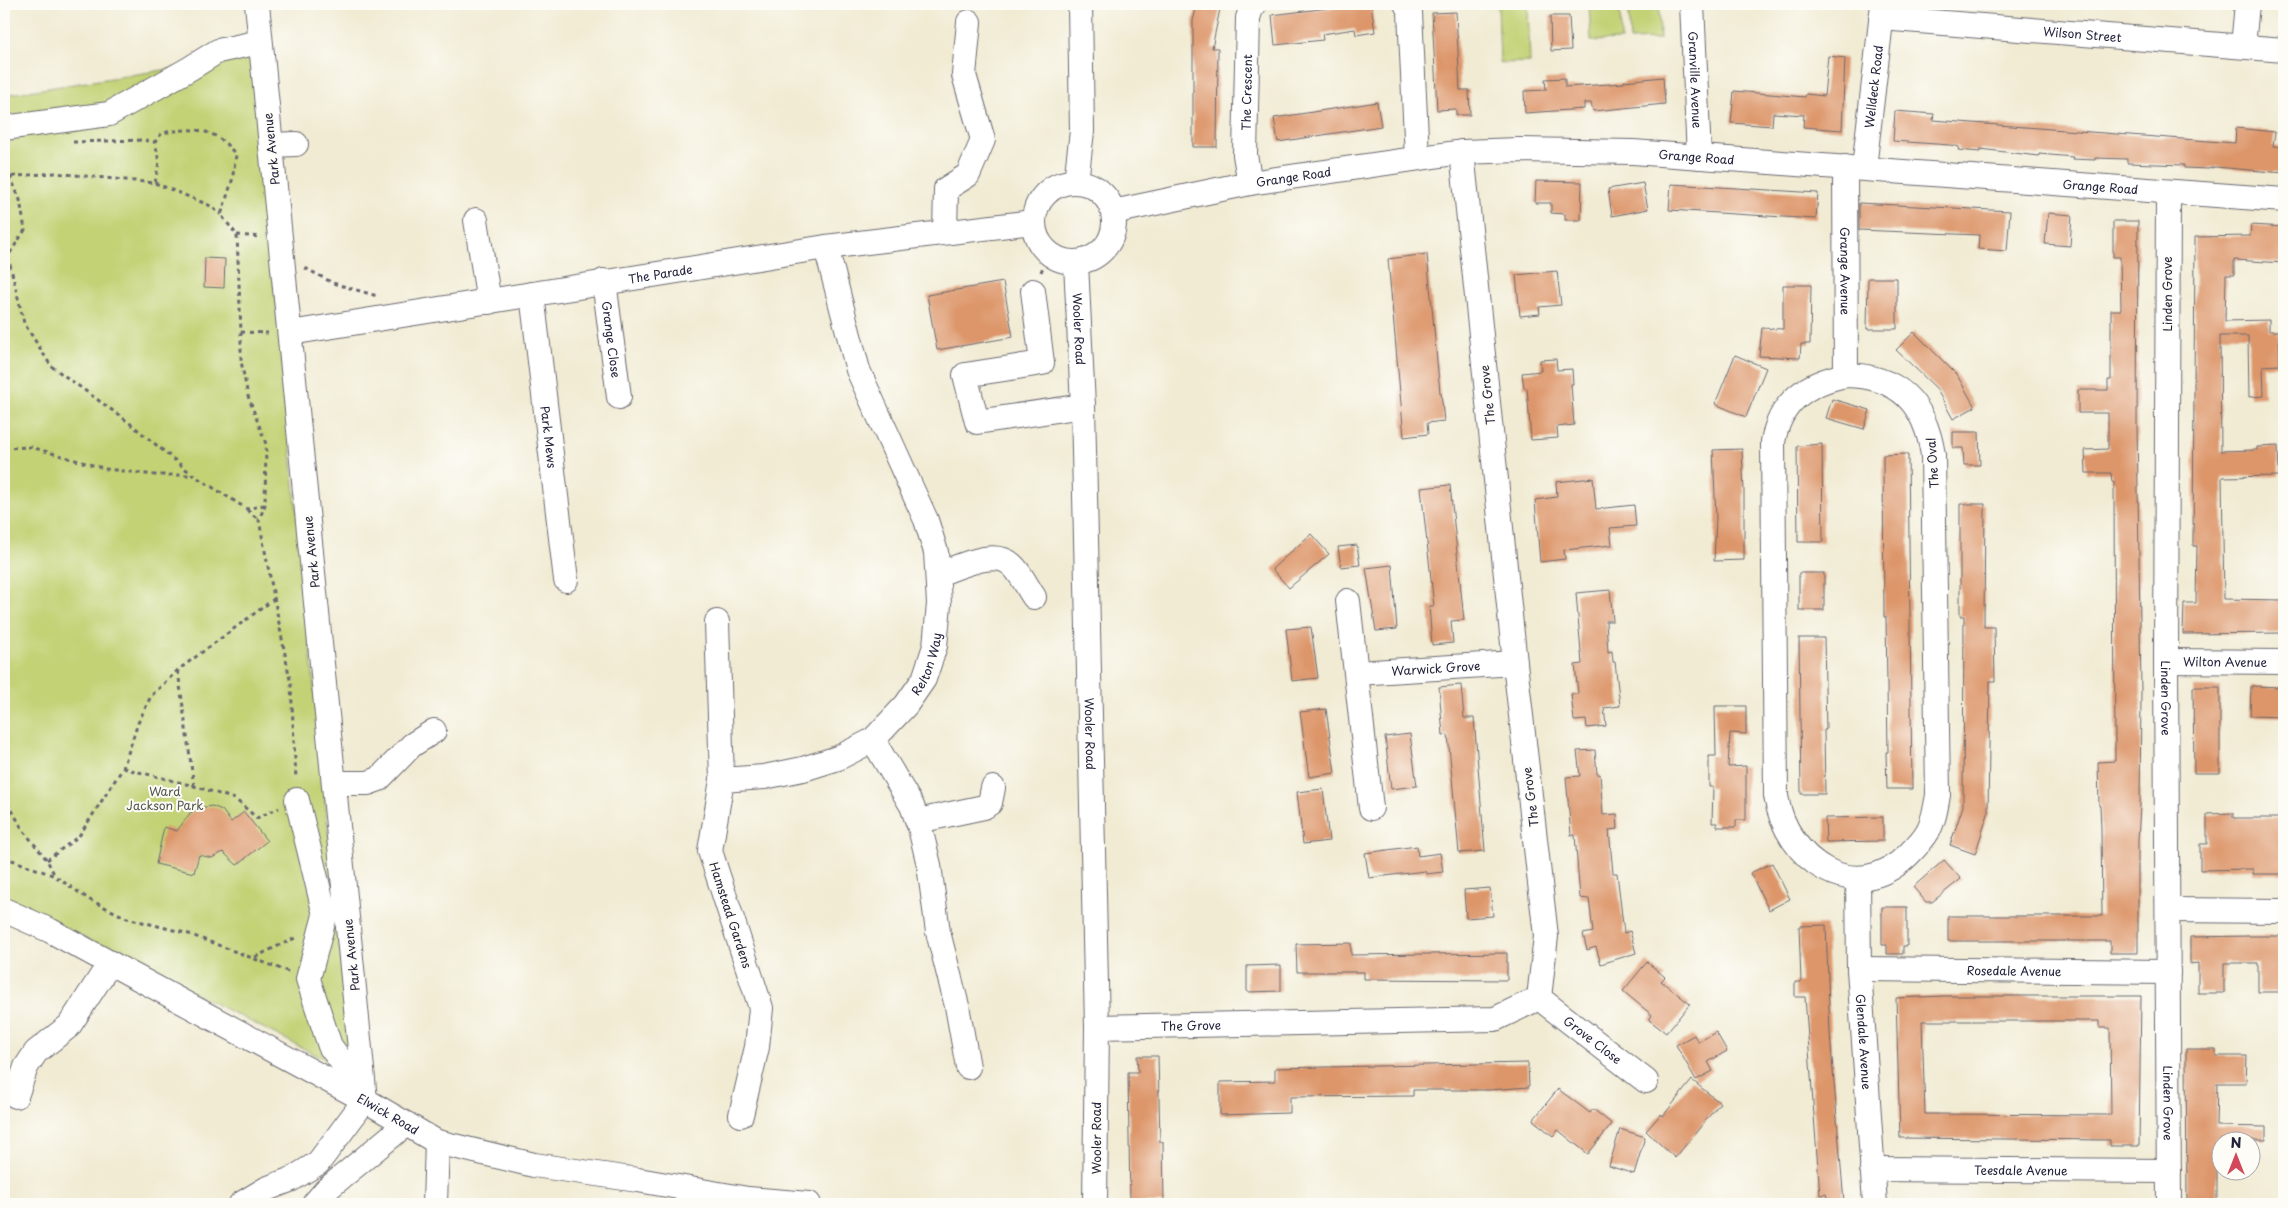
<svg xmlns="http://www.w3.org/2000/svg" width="2288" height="1208" viewBox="0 0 2288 1208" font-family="'Playpen Sans',sans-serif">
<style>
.green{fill:#c2d274;stroke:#727a58}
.building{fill:#dd966a;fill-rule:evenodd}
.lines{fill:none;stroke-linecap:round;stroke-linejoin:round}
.minor-casing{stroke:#6a6870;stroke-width:26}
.path{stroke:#6a6870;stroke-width:3;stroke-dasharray:4 4;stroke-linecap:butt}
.minor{stroke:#fff;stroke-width:24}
.labels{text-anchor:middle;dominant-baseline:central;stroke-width:4;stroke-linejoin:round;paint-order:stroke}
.street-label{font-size:12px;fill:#22223b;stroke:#fdfcf7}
.park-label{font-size:12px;fill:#52574c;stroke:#fdfcf7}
</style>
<rect width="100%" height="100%" fill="#fdfcf7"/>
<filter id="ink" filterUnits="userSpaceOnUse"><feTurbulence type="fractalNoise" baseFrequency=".02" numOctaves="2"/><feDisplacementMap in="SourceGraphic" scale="10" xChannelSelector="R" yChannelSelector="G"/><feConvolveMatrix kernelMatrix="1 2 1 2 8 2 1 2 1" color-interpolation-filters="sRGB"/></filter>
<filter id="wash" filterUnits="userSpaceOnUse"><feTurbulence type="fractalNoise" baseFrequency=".0096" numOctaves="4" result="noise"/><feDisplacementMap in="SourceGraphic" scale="20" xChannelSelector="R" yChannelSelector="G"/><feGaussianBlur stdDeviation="1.12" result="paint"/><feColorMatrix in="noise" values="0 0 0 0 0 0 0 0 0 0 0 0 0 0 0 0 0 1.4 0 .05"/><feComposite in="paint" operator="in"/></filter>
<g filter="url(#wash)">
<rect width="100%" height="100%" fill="#f1ebd3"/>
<g class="green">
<path d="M1498,4H1528L1530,62L1500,63Z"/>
<path d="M1589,4H1620L1621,40L1591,41Z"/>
<path d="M1628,4H1659L1660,39L1630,40Z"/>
<path d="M252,56L352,1073L4,897V95Z"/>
</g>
<g id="blocks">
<g class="building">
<path d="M1197,4H1221L1212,48H1218L1217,147H1193V21Z"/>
<path d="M1361,4H1371L1375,32L1356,35L1355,29L1322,34L1323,40L1275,45L1272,15Z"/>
<path d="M1456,12L1460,90H1469L1470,115H1456V109L1437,110L1432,13Z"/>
<path d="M1550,16H1569L1571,50L1551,51Z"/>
<path d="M1828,56L1845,58L1842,130L1803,127L1804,115L1773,113L1772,126L1731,123L1734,91L1805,97L1806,94L1824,96Z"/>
<path d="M1663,77L1665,104L1593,111L1591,103H1584V109L1525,113L1524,91L1546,90L1545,79L1565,78V87L1624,83V81Z"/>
<path d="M1377,102L1381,126L1278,142L1274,118Z"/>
<path d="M1895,111L1934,114L1933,120L2235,143L2236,128L2275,132L2273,146L2284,147V173L2215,167L2208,169L2184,168V165L2127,163V159L2095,158V160L2072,159L2073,157L2039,154V156L1980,149V152L1958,150L1959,147L1950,145L1893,141Z"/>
<path d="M1536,181L1582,182L1581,220H1565V214L1551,213V203H1535Z"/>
<path d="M1643,183L1648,209L1612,216L1608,189Z"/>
<path d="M1671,184L1818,193L1816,219L1669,210Z"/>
<path d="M1859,203L2010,211L2007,251L1978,249L1979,235L1859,230Z"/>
<path d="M2048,213L2072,215L2070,246L2045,244Z"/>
<path d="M2113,221H2138L2137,424L2141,691L2140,806L2138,840V953H2110V941H1948V916H2102L2101,828L2100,806H2099L2098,762L2115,761L2114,482H2112L2111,473H2086L2085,450L2108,449V413H2078V390H2108V380H2111V310H2121L2120,257H2113Z"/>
<path d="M2251,225L2284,227V263L2234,260V275H2226L2225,321L2269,320V331H2279L2280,365L2263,366L2264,396L2249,397L2248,336H2220L2221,451L2257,450V447L2278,446L2279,476L2222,477L2224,599L2284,600V633L2183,634L2184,603H2196L2197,546H2193L2195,237L2250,236Z"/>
<path d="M1427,254L1440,393H1441L1444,421L1427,423L1428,434L1404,437L1388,259Z"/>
<path d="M205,258L225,259L224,288L204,287Z"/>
<path d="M1557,271L1561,305L1539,307L1540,314L1520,316L1516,275Z"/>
<path d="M1868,278H1897V329H1867Z"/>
<path d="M1003,282L1013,337L937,350L927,295Z"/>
<path d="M1783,285H1811L1810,344H1801L1800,358L1759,356L1762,328L1783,329Z"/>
<path d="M1914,332L1957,375L1975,407L1953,419L1936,388L1896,350Z"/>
<path d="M1735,355L1766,368L1746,417L1715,404Z"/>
<path d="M1556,359L1557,370L1572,369L1573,384H1571L1574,425L1557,427L1558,438L1531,440L1527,388H1524L1522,373L1541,371L1540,360Z"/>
<path d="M1832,399L1870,410L1864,429L1826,418Z"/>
<path d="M1953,432H1979L1980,465H1964L1963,448H1953Z"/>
<path d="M1822,444L1823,542H1798L1797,446Z"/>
<path d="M1742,449L1744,491V560L1714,561L1716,518L1713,450Z"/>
<path d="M1908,454L1912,789H1887L1886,752H1888L1886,617H1884L1883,455Z"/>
<path d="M1593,478L1596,509L1634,505L1636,526L1610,528L1612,545L1564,550L1565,559L1540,562L1535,500L1557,497L1556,482Z"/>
<path d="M1450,485L1464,620L1451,621L1453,643L1432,645L1429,606H1434L1421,488Z"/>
<path d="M1960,504H1985L1984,627H1994L1995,681H1990L1988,814L1975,854L1950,845L1963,806L1964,616H1960Z"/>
<path d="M1311,534L1329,554L1289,588L1272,569Z"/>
<path d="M1357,545L1360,565L1341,567L1338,547Z"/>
<path d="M1392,565L1397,629L1376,631L1366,568Z"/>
<rect x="1799" y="573" width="25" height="37"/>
<path d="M1610,590L1613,621H1606L1608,652L1612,651L1613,662H1615L1620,706L1604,708L1606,726L1587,728L1586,720L1574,721L1571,694H1578L1575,665L1582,664L1576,593Z"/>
<path d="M1311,627L1318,678L1292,681L1286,629Z"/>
<path d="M1799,638H1824L1826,730H1824L1825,794H1801Z"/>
<path d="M1461,685L1464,718H1474L1485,851L1459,853L1448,735L1443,736L1439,687Z"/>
<path d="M2251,686L2284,687V717L2250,716Z"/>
<path d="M2193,687H2220V773H2194Z"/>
<path d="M1715,706H1746V734L1730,733L1728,767L1746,766V820H1736V827H1717V823H1712L1713,787H1709V756H1716Z"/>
<path d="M1326,709L1335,773L1309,777L1300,712Z"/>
<path d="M1410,734L1417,786L1391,789L1385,737Z"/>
<path d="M1595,750L1597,774H1600L1603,815L1617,814L1618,829L1609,830L1613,873H1617L1624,933L1630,931L1636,953L1601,964L1596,947L1587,950L1583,934L1593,932L1589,899L1580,898L1575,835H1571L1566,777L1580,776L1577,751Z"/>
<path d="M1323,789L1329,841L1303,844L1297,792Z"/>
<path d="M212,806L222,810L231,822L244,812L267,841L237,865L223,852L212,858L199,855L194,873L156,864L164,827L177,831L190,813L199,808Z"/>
<path d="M2233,813V818H2284V874H2253V869L2200,870V844H2207V814Z"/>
<path d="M1883,817V841L1826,842L1825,818Z"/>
<path d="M1417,846L1418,856L1440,853L1443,872L1426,874L1425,871L1369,878L1365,853Z"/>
<path d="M1944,860L1961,879L1932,902H1926L1913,887Z"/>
<path d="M1772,863L1790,899L1769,910L1750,873Z"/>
<path d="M1490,888L1493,916L1466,918L1464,890Z"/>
<path d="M1882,907H1907V946H1903V954H1887V945H1882Z"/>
<path d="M1826,925L1830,1034L1844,1203L1829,1204L1826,1194L1820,1195L1805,997H1795V982H1801L1799,926Z"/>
<path d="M2250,936H2284V992H2258V963H2224V993H2198V963L2190,964V937Z"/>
<path d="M1351,943V955L1507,953V980L1364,979V972H1297L1296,944Z"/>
<path d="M1647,962L1665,977L1661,981L1690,1004L1666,1033L1649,1020L1652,1015L1623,991Z"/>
<path d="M1281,965V991L1247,992V966Z"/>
<path d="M1943,996H2141L2139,1146H2110V1140L1900,1138L1896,998ZM1922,1021H2100V1028H2110L2111,1115L1925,1114Z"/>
<path d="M1716,1032L1727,1051L1708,1062L1713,1071L1696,1080L1676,1045L1694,1035L1698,1042Z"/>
<path d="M2186,1049H2216V1056H2247L2246,1083H2217L2216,1126L2266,1127V1140H2220V1153H2217V1204H2187Z"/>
<path d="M1137,1056H1158L1160,1142H1163L1164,1203H1130L1128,1072H1138Z"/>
<path d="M1528,1063L1529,1087L1489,1090H1413V1096L1290,1097V1113L1220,1115V1082L1275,1081V1068Z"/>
<path d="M1692,1080L1720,1103L1675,1158L1646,1131L1661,1114L1663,1116Z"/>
<path d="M1558,1089L1590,1113L1593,1109L1612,1124L1588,1154L1558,1130L1553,1136L1533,1120Z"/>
<path d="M1620,1129L1645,1137L1634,1174L1609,1166Z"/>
</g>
</g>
</g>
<g filter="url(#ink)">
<use href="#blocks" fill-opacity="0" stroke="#6a6870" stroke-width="1"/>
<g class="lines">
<g class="minor-casing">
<g id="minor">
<path d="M1406,4L1410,12L1417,158"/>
<path id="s1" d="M1692,4L1699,157"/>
<path id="s2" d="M1881,18L2284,50"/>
<path d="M2243,46L2247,4"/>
<path d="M4,128L109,114L189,69L218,51L260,42"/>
<path d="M271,145L296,144"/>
<path id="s3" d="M1845,167L1846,375"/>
<path id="s4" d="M1864,168L1883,4"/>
<circle cx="1074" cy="222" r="40"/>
<path d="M1076,182L1082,131L1080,4"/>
<path id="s5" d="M1250,183L1245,155L1248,18L1251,9L1255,4"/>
<path id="s6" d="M2168,193L2166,661L2169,1204"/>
<path id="s7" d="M1113,212L1250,183L1462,152L1519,150L1633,152L2284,200"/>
<path d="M476,220L489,302"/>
<path d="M945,232L946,189L968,175L983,140L964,75L969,22"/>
<path id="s8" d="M1076,263L1083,406L1097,1027L1095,1204"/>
<path id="s9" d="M604,281L619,397"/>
<path d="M1033,291L1042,363L965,375L977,422L1083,406"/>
<path id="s10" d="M532,294L566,580"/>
<path id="s11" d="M290,333L826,247L1033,222"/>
<path d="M1846,375C1899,376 1925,403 1933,455L1938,795C1936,807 1934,820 1928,831C1923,840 1915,848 1908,855C1854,908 1786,860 1776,796L1773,442C1780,401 1807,383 1846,375Z"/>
<path d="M938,574C957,568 994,548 1012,565C1021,573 1027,587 1034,597"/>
<path d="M1348,601L1371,808"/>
<path d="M717,622L722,780"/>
<path id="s12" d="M2166,661L2284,662"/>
<path id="s13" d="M1357,673L1515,663"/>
<path d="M873,740L912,806L920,828L929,865L938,932L957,1006L968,1067"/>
<path d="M334,783H368L379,779L412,745L434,731"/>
<path d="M297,800L325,915L308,979L330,1046L364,1092"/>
<path d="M918,821L984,807L990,803L993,788"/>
<path id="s14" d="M1858,878L1859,969L1875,1204"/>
<path id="s15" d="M4,910L51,931L110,963L365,1100L437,1142L534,1165L638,1180L748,1199L809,1204"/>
<path d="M2169,910L2284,911"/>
<path id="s16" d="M1859,969L2168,972"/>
<path id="s17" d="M1539,998L1646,1081"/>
<path id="s18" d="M1097,1027L1495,1019L1539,998L1546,936L1515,663L1462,152"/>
<path d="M16,1096L26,1067L36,1052L69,1026L110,963"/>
<path id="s19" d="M741,1115L757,1047L761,1008L710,851L722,780L764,777L803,769L838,758L873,740L906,705L924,679L935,646L939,604L936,552L926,520L858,370L826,247"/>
<path id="s20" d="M1872,1169L2169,1171"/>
<path d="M241,1204L266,1189L292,1179L318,1163L365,1100L257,4"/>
<path d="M314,1204L326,1190L406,1124"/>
<path d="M435,1204L437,1142"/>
</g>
</g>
<g class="path">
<path d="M73,142L142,140L155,142"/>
<path d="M10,176L20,200L25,230L8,256L24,323L51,366L127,421L193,475L247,509L264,505"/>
<path d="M4,177L55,173L155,183L159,162L155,142L162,133C195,127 214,127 236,155L232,181L221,215L237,235L241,332V361L248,396L266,444L265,505L259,520L291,685L296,779"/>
<path d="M155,183L211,206L221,215"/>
<path d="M237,235L261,237"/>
<path d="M305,268L333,283L377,296"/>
<path d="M1041,272L1048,254"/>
<path d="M241,332L268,333"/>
<path d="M4,448L31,447L106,469L154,475H193"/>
<path d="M247,510L259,520"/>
<path d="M178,671L194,786"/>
<path d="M123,768L194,786L235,799L257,818L279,808"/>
<path d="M4,796L23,830L47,860L55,876"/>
<path d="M4,857L55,876L90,900L127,918L189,934L289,972"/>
<path d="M47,860L79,836L123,768L138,723L151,696L178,670L274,599"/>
<path d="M255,957L297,937"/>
</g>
<use href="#minor" class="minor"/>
</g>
</g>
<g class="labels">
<g class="street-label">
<text stroke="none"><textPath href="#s2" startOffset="202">Wilson Street</textPath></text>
<text stroke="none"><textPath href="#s1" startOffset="76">Granville Avenue</textPath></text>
<text stroke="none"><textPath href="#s4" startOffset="82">Welldeck Road</textPath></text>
<text stroke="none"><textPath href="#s5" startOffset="91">The Crescent</textPath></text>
<text transform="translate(271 149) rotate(-96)">Park Avenue</text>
<text stroke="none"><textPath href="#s7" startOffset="589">Grange Road</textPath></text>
<text stroke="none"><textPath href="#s7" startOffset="184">Grange Road</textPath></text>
<text stroke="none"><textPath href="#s7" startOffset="994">Grange Road</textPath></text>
<text stroke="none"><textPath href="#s3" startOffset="104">Grange Avenue</textPath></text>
<text stroke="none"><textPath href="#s11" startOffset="375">The Parade</textPath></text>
<text transform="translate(2167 294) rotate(-90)">Linden Grove</text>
<text stroke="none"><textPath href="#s8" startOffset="66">Wooler Road</textPath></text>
<text stroke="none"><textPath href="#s9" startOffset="59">Grange Close</textPath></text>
<text transform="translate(1487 395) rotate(-96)">The Grove</text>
<text stroke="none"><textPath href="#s10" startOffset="144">Park Mews</textPath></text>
<text transform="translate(1932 463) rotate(-94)">The Oval</text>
<text transform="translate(311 552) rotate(-96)">Park Avenue</text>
<text stroke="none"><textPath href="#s12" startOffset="59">Wilton Avenue</textPath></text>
<text stroke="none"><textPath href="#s19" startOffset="599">Relton Way</textPath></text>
<text stroke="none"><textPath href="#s13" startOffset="79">Warwick Grove</textPath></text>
<text stroke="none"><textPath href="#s6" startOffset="505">Linden Grove</textPath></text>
<text stroke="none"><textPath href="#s8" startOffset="471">Wooler Road</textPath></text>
<text transform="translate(1530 797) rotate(-97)">The Grove</text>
<text transform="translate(731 915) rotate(72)">Hamstead Gardens</text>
<text transform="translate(351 955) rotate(-96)">Park Avenue</text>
<text stroke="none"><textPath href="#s16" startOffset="155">Rosedale Avenue</textPath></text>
<text stroke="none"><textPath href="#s18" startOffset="94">The Grove</textPath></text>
<text stroke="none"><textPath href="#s17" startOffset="68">Grove Close</textPath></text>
<text stroke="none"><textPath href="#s14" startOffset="164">Glendale Avenue</textPath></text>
<text stroke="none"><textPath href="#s6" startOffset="910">Linden Grove</textPath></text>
<text stroke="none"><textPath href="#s15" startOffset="435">Elwick Road</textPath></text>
<text transform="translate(1096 1138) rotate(-90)">Wooler Road</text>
<text stroke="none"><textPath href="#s20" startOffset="149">Teesdale Avenue</textPath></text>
</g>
<g class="park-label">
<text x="165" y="791">Ward<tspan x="165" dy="14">Jackson Park</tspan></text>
</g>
</g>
<rect width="2288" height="1208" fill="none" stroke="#fdfcf7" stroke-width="20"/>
<g transform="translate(2236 1156)"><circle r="24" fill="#fdfcf7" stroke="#a5a5ac"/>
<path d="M0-4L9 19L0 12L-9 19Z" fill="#d1495b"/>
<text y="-8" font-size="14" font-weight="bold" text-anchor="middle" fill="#22223b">N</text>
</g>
</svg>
